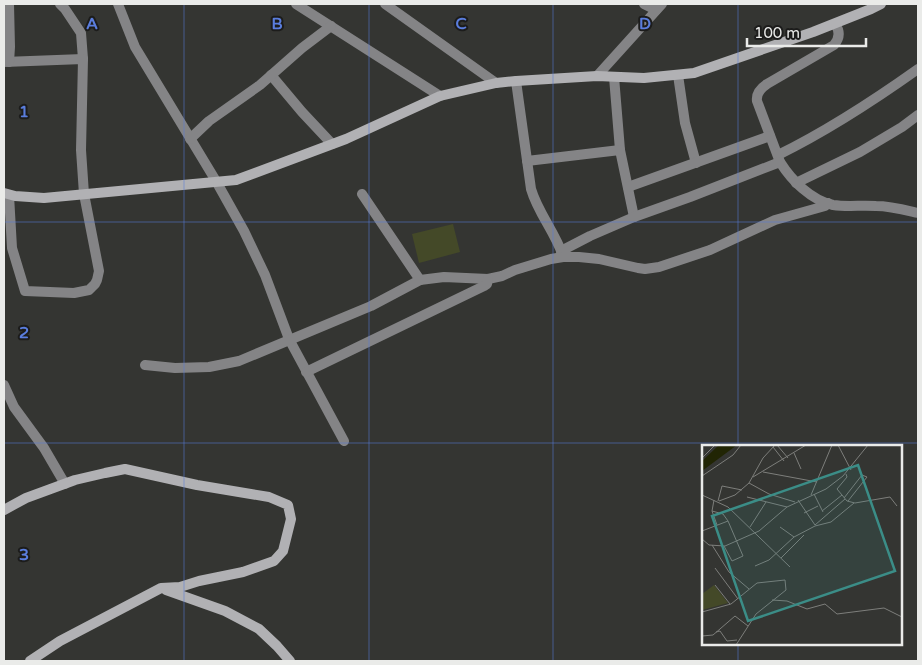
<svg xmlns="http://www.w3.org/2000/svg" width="922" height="665" viewBox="0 0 922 665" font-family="'Varela Round',sans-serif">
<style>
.green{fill:#444928}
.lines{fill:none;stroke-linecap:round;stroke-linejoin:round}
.street{stroke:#848486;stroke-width:10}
.secondary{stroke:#b1b1b4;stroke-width:10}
.grid{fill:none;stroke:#5a7ddd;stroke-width:1;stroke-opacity:0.55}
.inset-road{fill:none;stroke:#7d7e7b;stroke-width:1}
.view{fill:#3b8d87;fill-opacity:0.15;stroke:#3b8d87;stroke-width:2.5}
.inset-edge{fill:none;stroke:#eaebe9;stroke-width:2.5}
.grid-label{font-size:16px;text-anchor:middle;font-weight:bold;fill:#5a7ddd;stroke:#1c1c1b;stroke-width:4;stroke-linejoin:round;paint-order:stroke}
</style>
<rect width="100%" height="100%" fill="#343532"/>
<path class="green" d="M453,224L460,252L419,263L412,234Z"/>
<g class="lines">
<g class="street">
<path d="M60,4L65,9L81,33L83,59"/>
<path d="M118,4L135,47L216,181L244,231L265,275L289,339L344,441"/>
<path d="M296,4L440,96"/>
<path d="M385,4L496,83"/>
<path d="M644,4L656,10"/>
<path d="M835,24C840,31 840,38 834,45L767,84C761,88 756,94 757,101L780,162C792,181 811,200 833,205C847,207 862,205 876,206C890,206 905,210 918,213"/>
<path d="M4,62L83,59L81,150L84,194L99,271L97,280L95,284L89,290L74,293L25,291L12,248L9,195"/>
<path d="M9,62L10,47L9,4"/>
<path d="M271,75L302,112L332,144"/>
<path d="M678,75L685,123L696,163"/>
<path d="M597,76L662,4"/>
<path d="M614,77L620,150L634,217"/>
<path d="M516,81L531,189C538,213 555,232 563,256"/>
<path d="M190,139L209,121L260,85L302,48L331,26"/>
<path d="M778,155C827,131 873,101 918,69"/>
<path d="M527,161L620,150"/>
<path d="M796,183L860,152L902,127L918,115"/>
<path d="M628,187L770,136"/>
<path d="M362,194L420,280"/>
<path d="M561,251L590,236L634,217L690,197L780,162"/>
<path d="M145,365L175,368L209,367L239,361L371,306L420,280L444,277L488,279L502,276L515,270L551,259L563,257H579L599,259L638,268L645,269L659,267L710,250L775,220L825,206L828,203"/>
<path d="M306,372L484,286L487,284L488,279"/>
<path d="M4,385L14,407L44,448L65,484"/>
</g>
<g class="secondary">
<path d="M4,193L15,196L44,198L236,180L346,139L440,96L496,83L516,81L597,76L644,78L694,73L813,32L871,9L881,4"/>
<path d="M4,510L26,498L75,480L105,473L125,469L197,485L269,497L288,505L291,519L283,551L274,561L243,572L199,581L180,587L161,588L60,641L30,661"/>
<path d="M166,590L225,611L259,629L277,646L290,661"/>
</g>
</g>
<path class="grid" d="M184,4V661M369,4V661M553,4V661M738,4V446M4,222H918M4,443H918M738,644V661"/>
<g transform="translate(702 445)">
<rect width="200" height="200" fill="#343532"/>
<path d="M12,140L26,158L0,165V149Z" fill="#444928"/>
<path d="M17,0H35L0,26V16Z" fill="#212504"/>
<path class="inset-road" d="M75,0L86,13M136,0L149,25M71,2L82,16M92,8L99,24M0,13L13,0M61,27L115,37M144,29L145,32L135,44L145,56L153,58L188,52L195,61M0,31L31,10L39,0M51,32L104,0M47,38L67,49L93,57M112,49L121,67M0,50L26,62L88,122M109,50L130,0M45,52L85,62M142,53L160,30L165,32L146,56M12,55L10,66L15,80M96,55L113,80M16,56L20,41L40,45M17,56L33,50L47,38L61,13L73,0M10,66L21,69L26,76M120,66L140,50M102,68L116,61M113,80L143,54M48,82L64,57M78,82L92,92M0,86L26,76L41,111L30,116L22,101M0,94L7,100L23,101L57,86L85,62L124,44L141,31L166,0M10,100L27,127L47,144M79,113L102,90M53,121L67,115L92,92L113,81L129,77L152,58M13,123L36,154M13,140L28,159M70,155L85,156L105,164L123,159L135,169L182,163L200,172M0,167L29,159L55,138L83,135L84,145L54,169L34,200M14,187L18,186L25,196L35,195M0,191L11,190L33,171L46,181"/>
<path class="view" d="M156,20L193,126L46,176L10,71Z"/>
<rect width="200" height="200" class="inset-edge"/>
</g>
<g class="grid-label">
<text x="92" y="29">A</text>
<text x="277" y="29">B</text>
<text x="461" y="29">C</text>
<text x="645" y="29">D</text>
<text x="24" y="117">1</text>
<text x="24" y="338">2</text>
<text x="24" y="560">3</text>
</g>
<rect width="922" height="665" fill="none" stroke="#eaebe9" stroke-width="10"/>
<path d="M747 38v8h119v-8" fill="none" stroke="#eaebe9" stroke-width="2.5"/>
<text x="754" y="38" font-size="15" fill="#eaebe9" stroke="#1c1c1b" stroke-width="4" paint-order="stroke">100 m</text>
</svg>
